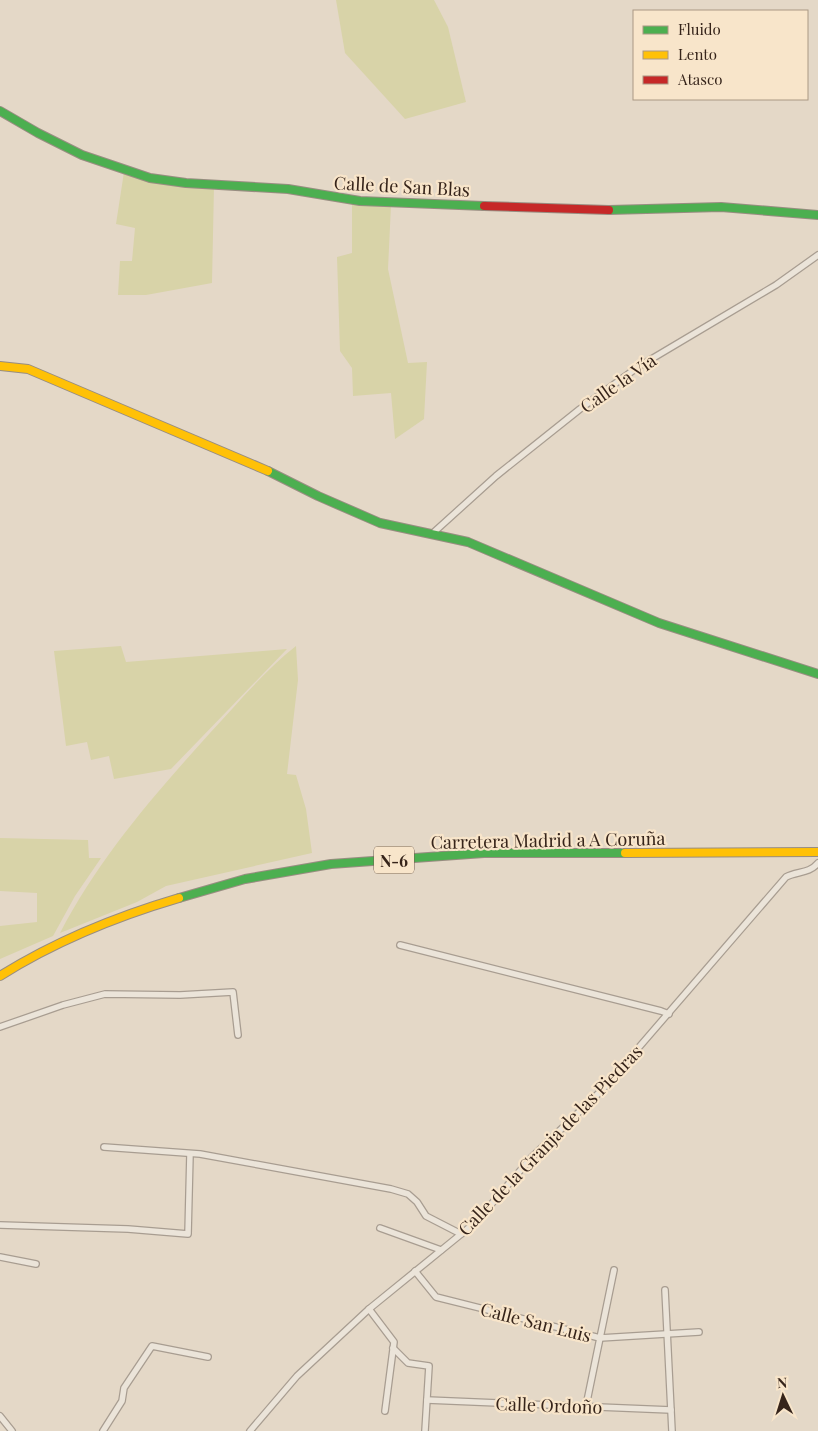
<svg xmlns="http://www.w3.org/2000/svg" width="818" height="1431" viewBox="0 0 818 1431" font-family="'Playfair Display',serif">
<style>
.green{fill:#d8d3a8}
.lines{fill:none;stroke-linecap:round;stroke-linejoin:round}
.street-casing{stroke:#a89d91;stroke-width:8}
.fast-casing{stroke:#988d81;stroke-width:10}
.slow-casing{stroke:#988d81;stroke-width:10}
.jam-casing{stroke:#988d81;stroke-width:10}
.street{stroke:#ebe4d9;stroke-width:5.5}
.fast{stroke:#4caf50;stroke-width:8}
.slow{stroke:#ffc107;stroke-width:8}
.jam{stroke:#c62828;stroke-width:8}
.labels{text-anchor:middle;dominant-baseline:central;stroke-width:4.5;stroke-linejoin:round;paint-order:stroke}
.shield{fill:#f8e5ca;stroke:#705e4f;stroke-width:1}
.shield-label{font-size:16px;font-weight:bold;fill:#36241a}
.street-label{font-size:18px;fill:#36241a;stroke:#f8e5ca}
</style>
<rect width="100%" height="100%" fill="#e4d8c7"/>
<g class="green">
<path d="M336,0H434L448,27L466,102L405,119L345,53Z"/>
<path d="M124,172L214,186L212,283L146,295H118L120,261H132L135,228L116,224Z"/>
<path d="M352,203L391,205L388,269L408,363L427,362L424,419L395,439L391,393L353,396L352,368L340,351L337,257L352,253Z"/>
<path d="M121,646L126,662L287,649L171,769L114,779L109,756L91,760L87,742L66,746L54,651Z"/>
<path d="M296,646L298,680L287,774L296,775L306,809L312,853L166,886L137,902L60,933C99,858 154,795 210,733C238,703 264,671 296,646Z"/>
<path d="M0,838L88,840L89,858H101L75,896L53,936L0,959V926L37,922V893L0,891Z"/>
</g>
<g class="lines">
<g class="street-casing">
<g id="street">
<path d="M433,533L496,476L580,409L638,367L776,285L818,255"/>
<path d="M400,945L661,1011L669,1014"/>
<path d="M0,1027L63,1005L105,994L180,995L233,992L238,1035"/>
<path d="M104,1147L200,1154L391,1189L408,1194L417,1202L426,1216L461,1234"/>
<path d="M0,1225L128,1229L188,1234L190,1154"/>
<path d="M380,1228L441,1250"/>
<path d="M0,1257L36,1264"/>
<path d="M415,1271L436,1297L600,1338L699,1332"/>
<path d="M665,1290L672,1431"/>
<path d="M369,1309L394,1342L385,1411"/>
<path d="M393,1348L408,1363L429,1366L425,1431"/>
<path d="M427,1400L671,1410"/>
<path d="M586,1406L614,1270"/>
<path d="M0,1416L12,1431"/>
<path d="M103,1431L122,1401L124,1388L152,1346L208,1357"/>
<path d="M250,1431L297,1376L369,1309L476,1222L531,1158L602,1090L786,877C797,871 809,874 818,863"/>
</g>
</g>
<g class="fast-casing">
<g id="fast">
<path d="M0,111L38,133L82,155L150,178L186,183L288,189L360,201L484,206"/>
<path d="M609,210L721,207L818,215"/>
<path d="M268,471L318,496L380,523L468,542L659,623L818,674"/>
<path d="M179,898L245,879L331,864L484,853H625"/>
</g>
</g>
<g class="slow-casing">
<g id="slow">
<path d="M0,366L28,369L268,471"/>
<path d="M625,853L818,852"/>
<path d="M0,976C54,942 118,916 179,898"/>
</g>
</g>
<g class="jam-casing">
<path id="jam" d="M484,206L609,210"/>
</g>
<use href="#street" class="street"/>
<use href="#fast" class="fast"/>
<use href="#slow" class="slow"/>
<use href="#jam" class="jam"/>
</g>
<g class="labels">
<rect class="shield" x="374" y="846.5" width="40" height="27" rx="4"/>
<g class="shield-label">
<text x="394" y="860">N-6</text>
</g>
<g class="street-label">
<text transform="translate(402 186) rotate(3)">Calle de San Blas</text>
<text transform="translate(618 383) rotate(-35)">Calle la Vía</text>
<text transform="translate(548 840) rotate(-1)">Carretera Madrid a A Coruña</text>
<text transform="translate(550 1140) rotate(-46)">Calle de la Granja de las Piedras</text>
<text transform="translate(536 1322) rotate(14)">Calle San Luis</text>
<text transform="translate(549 1405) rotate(2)">Calle Ordoño</text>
</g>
</g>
<rect x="633" y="10" width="175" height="90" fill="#f8e5ca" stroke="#aa9884"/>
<rect x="643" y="26" width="25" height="8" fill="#4caf50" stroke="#aa9884"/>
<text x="678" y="35" font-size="15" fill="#36241a">Fluido</text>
<rect x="643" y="51" width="25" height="8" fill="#ffc107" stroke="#aa9884"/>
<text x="678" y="60" font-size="15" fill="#36241a">Lento</text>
<rect x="643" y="76" width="25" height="8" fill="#c62828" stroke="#aa9884"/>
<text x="678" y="85" font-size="15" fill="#36241a">Atasco</text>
<g transform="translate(783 1396) rotate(356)" stroke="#f8e5ca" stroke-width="4" paint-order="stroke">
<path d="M0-4L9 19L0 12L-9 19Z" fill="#36241a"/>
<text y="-8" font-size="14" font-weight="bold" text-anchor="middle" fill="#36241a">N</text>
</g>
</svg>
